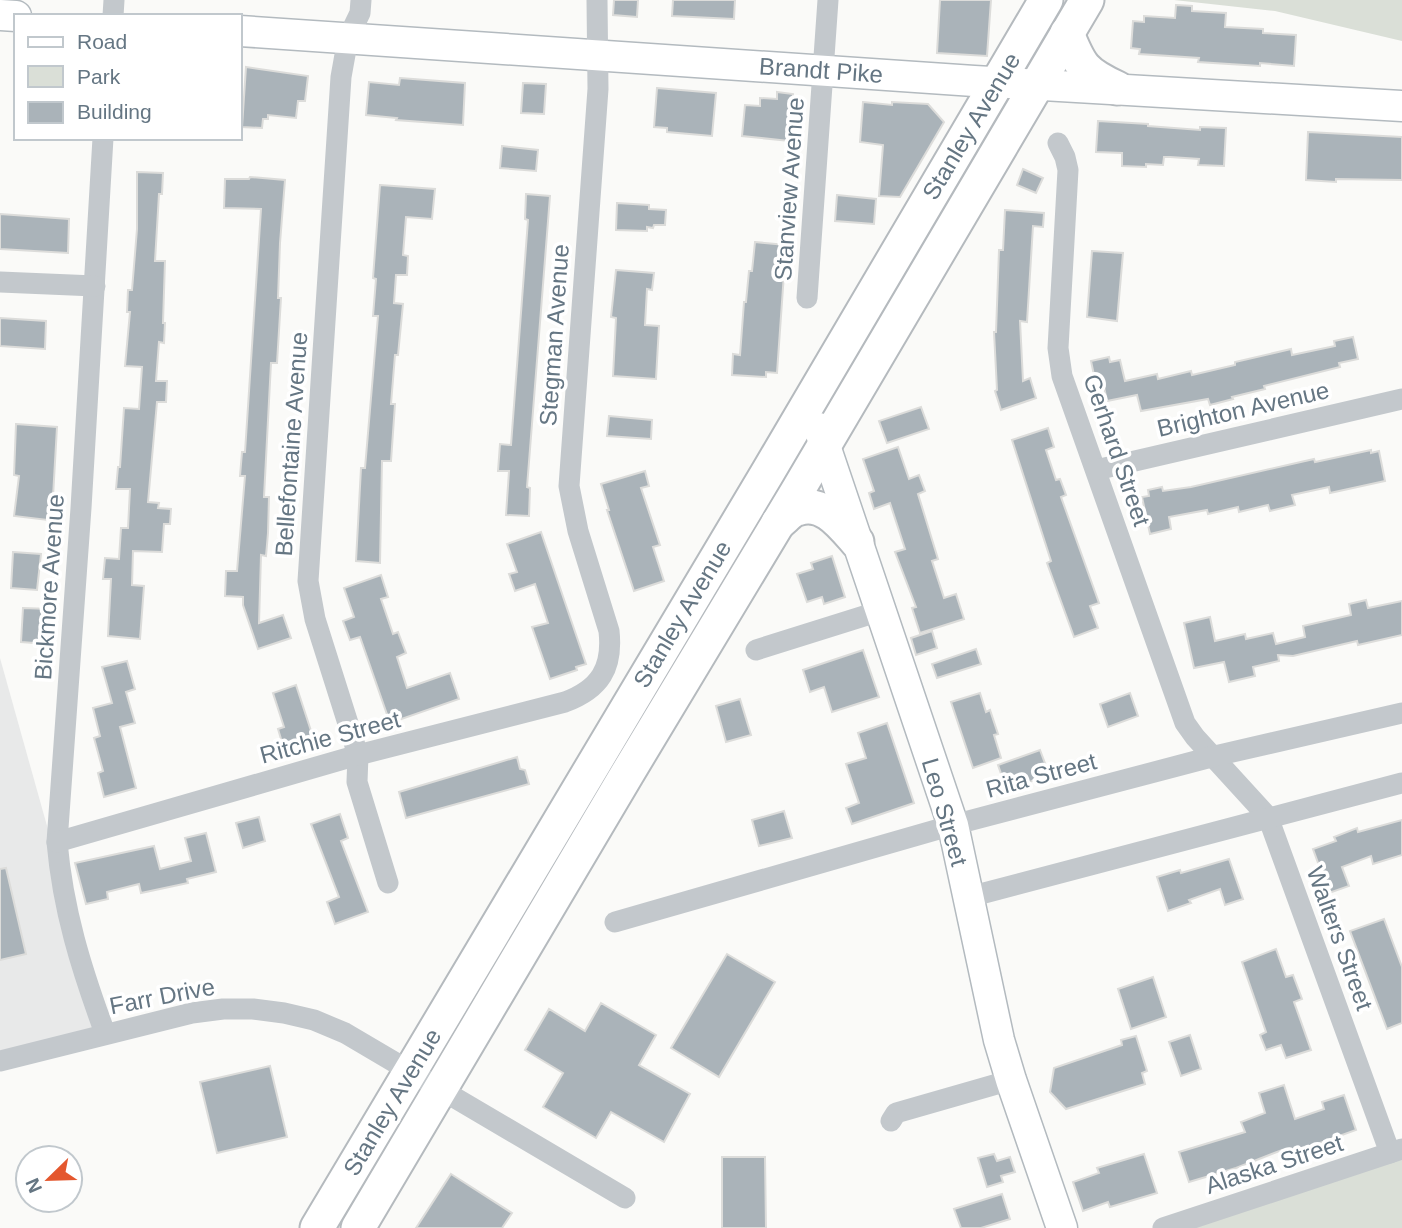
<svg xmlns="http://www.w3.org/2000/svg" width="1402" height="1228" viewBox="0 0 1402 1228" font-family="Arial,sans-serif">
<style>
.built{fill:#e8e9e9}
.green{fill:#dadfd7}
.building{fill:#aab3b9;stroke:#dcdcda;stroke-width:2}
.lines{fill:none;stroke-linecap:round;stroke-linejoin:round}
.secondary-casing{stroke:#b3babf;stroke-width:33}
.primary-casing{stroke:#b5babe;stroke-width:37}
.street{stroke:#c3c8cc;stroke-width:21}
.secondary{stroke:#fff;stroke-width:30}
.primary{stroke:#fff;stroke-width:33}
.labels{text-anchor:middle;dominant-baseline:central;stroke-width:7;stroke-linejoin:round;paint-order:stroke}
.street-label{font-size:24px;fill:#657683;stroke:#fff}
</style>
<rect width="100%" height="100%" fill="#fafaf8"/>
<path class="built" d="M0,658L105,1033L0,1058Z"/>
<g class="green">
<path d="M1174,0H1402V41L1275,11Z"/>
<path d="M1402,1149V1228H1163Z"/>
</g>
<g class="building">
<path d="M614,0H638L637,17L613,15Z"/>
<path d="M673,0H735L734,19L672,16Z"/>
<path d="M940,0H991L987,56L937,53Z"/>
<path d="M1176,5L1192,6V11L1226,13L1225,27L1263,29V33L1296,35L1294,66L1260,63V66L1198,62L1199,58L1139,54L1140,49L1131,48L1133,21L1144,22V16L1175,18Z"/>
<path d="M246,67L308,76L305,101H298L296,118L268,115V119H263L262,128L242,127Z"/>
<path d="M400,78L465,83L463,125L396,120L397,118L366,115L369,82L399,85Z"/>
<path d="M523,83L546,84L544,114L521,113Z"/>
<path d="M657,88L716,93L712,136L667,132V128L654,127Z"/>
<path d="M777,92L793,94L789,141L742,136L745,105L760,106V98L777,99Z"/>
<path d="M863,102L892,105V102L928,104L944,122L900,197L879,196L883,145L860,142Z"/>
<path d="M1098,121L1148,124V126L1200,130V127L1226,128L1224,166L1198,165L1199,159L1170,157H1164L1163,165L1146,164V167L1122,166V153L1096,152Z"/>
<path d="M1308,132L1402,137V180L1336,179V182L1306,180Z"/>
<path d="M502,146L538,150L536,171L500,168Z"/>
<path d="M1023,169L1043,178L1036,193L1017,185Z"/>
<path d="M137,172L163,173L162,194H159L155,261H165L163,323H165L164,343L159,342L156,381H167L166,402H157L148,502L159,503L158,508L171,509L170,524H164L162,552L133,551L132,585L144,586L140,639L108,636L111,579H103L105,558L119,559L121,528H128L130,489H116L118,467H120L124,408L139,409L142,367L125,366L130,312H127L128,290H132L137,229Z"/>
<path d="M250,177L285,180L280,243L278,298H281L277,363H271L269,401L264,497H269L268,533L266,556L261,555L259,623L283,615L291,638L258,649L243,605V597L225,596L226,571H237L245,476H240L242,452H245L261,209L224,208L225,179H249Z"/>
<path d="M380,185L435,189L432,219L406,217L403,255L408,256L407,275H396L394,303L403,304L398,355H395L391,404H395L391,461H382L380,563L356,561L361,468H365L378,316H373L376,279L373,278Z"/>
<path d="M526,194L550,196L527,487L530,488L529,516L506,515L509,471H498L500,444L511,445L528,220L525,219Z"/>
<path d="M837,195L876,199L874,224L835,221Z"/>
<path d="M617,203L649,205V209L666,210L665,225H654L653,228L647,227V231L616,230Z"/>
<path d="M1005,210L1044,213L1043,227L1033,226L1027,322L1020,321L1023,381L1030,378L1036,398L1001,410L995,391L997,390L994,332H996L999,250H1003Z"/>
<path d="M0,214L69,219L68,253L0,249Z"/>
<path d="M755,242L786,245L777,373L766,372V377L732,375L733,354L740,355L744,302H746L749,271H752Z"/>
<path d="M1092,251L1123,253L1117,321L1087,317Z"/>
<path d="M616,270L654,273L652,290L647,289L645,325L659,326L656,379L613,376L616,318L611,317Z"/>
<path d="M0,318L46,321L45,349L0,346Z"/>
<path d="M1353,337L1358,359L1339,363L1340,367L1264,386L1265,389L1232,397L1233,399L1210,405L1208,399L1141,411L1137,395L1107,401L1102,378L1095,380L1091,361L1109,357L1110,362L1120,360L1125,381L1157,374L1158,379L1191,371L1192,375L1235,365V362L1291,349L1292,355L1335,346L1334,341Z"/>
<path d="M921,407L929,429L887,443L879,421Z"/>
<path d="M609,416L652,420L651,439L607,436Z"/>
<path d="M16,424L57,427L53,497L59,498L56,521L14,516L19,476L14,475Z"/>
<path d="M1048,428L1054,447L1046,450L1056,480L1060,479L1066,495L1061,497L1099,603L1090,606L1098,628L1074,637L1047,563L1051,561L1012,440Z"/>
<path d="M898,447L909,479L919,475L925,491L918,494L938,559L932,561L944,598L956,594L964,619L920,633L912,608L916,607L895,552L905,549L890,503L874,509L869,493L874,491L863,459Z"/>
<path d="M1371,450V453L1379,451L1385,481L1330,493L1329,487L1292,495L1295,505L1270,511L1268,505L1239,512L1238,507L1208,514L1207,510L1169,517L1171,529L1150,534L1142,497L1149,496L1148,490L1162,487L1163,491L1191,487L1314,459L1315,462Z"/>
<path d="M645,471L649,486L641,488L660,545L653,547L664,581L634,591L607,510H609L601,484Z"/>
<path d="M541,532L586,664L576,667L577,670L550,679L532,627L548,623L535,584L515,591L509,574L517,572L507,544Z"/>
<path d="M13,552L41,554L37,590L11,588Z"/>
<path d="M832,556L845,597L824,604L822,597L807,602L797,574L813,569L811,563Z"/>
<path d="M381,575L388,597L381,599L393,634L398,632L406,653L397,657L407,688L450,673L459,699L390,723L360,637L350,640L343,621L354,617L344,588Z"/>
<path d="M1366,600L1368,608L1402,601V635L1358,645L1357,641L1293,656L1278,655L1279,661L1253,667L1255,676L1229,682L1224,662L1194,668L1184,623L1210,617L1215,641L1245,634L1246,639L1273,633L1276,644L1305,637L1303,626L1351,615L1349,604Z"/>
<path d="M23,608L50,609L48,644L21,642Z"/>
<path d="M932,631L937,648L916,655L911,638Z"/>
<path d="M976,649L981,664L937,678L932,664Z"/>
<path d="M863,650L879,697L832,712L824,687L810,692L803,670Z"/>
<path d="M127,661L135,689L126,692L135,723L120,727L136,788L104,797L98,773L103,771L94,738L100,736L93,708L112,703L102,667Z"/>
<path d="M296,685L314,740L284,749L278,729L284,727L273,693Z"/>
<path d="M980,693L986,712L990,710L998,734L994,735L1001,758L973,768L951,702Z"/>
<path d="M1130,693L1138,716L1108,727L1100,704Z"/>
<path d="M740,699L751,735L726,742L716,706Z"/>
<path d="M887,723L914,803L852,824L846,808L859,803L846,764L866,758L858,733Z"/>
<path d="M1040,750L1049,774L1025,784L1022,778L1005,785L998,765Z"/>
<path d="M517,757L520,769L525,770L529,784L406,818L399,792Z"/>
<path d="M784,811L792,838L759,846L752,820Z"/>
<path d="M340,814L348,838L341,841L368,912L335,924L327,902L339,897L311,824Z"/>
<path d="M259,817L265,841L243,848L236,823Z"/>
<path d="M1402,820V855L1373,864L1371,856L1342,867L1349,886L1329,893L1313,849L1336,841L1334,837L1357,828L1358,832Z"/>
<path d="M206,833L216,872L187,879L188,883L141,893L139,884L107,892L108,899L86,904L75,863L154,846L160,869L191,861L185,838Z"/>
<path d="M1229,859L1243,899L1225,905L1220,889L1189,900L1191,903L1168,911L1157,877L1180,870L1181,873Z"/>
<path d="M6,868L26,954L0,960V869Z"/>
<path d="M1384,919L1402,967V1023L1387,1029L1350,931Z"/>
<path d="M1276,949L1286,977L1293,975L1302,999L1294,1002L1311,1050L1286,1058L1281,1045L1266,1050L1260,1035L1266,1032L1242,962Z"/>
<path d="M727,954L775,982L719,1077L671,1048Z"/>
<path d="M1153,977L1166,1017L1131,1029L1118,989Z"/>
<path d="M601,1003L656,1035L639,1065L690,1094L664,1142L611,1112L596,1138L543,1107L563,1073L525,1050L549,1009L585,1031Z"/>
<path d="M1190,1035L1201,1069L1181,1076L1169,1042Z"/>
<path d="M1136,1036L1147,1071L1142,1073L1145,1084L1066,1109L1050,1092L1054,1068L1122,1045L1121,1040Z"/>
<path d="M270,1066L287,1137L217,1153L200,1082Z"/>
<path d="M1284,1085L1295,1119L1324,1109L1322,1102L1344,1095L1356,1130L1284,1156L1282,1150L1236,1168L1189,1182L1179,1152L1245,1132L1241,1122L1265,1113L1259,1093Z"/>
<path d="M994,1154L997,1161L1010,1157L1015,1172L1001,1176L1003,1182L987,1187L978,1158Z"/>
<path d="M1144,1154L1157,1193L1110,1207L1108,1202L1083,1211L1073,1182L1099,1173L1097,1168Z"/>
<path d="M722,1157H765L766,1228H722Z"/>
<path d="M451,1174L512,1213L502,1228H416Z"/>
<path d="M1002,1194L1010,1219L981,1228H961L954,1209Z"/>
</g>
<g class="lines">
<g class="secondary-casing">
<g id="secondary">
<path d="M0,15L16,16"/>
<path d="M240,31L974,81L1402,106"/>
<path d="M819,428L953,825L999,1040L1011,1080L1062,1228"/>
</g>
</g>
<g class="primary-casing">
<g id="primary">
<path d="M1067,33C1080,66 1084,73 1117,88"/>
<path d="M778,523C784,519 790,511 797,509C823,499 842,525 857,542"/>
<path d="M317,1228L768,472L1046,0"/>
<path d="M358,1228L627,774L798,490L1087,0"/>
</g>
</g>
<g class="street">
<path d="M361,0L360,13L348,38L341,77L308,581L315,619L358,755L357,782L388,883"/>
<path d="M113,16L114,0"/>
<path d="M103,138L81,508L57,842C63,910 81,968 105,1033"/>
<path d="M1058,143L1065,157L1068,170L1058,348L1062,376L1185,723L1195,737L1268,817L1390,1153"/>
<path d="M0,282L95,286"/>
<path d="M807,298L828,0"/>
<path d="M1096,470L1402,399"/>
<path d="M756,650L880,611"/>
<path d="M57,842L358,755L565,702C600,689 613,668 609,631L578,531L569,486L598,89L597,0"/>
<path d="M969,897L1402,783"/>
<path d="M615,922L953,825L1215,756L1402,713"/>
<path d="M0,1061L192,1013L223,1009H253L284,1013L314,1020L345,1033L625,1198"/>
<path d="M891,1121L896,1113L1011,1080"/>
<path d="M1163,1228L1402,1149"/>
</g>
<use href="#secondary" class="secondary"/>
<use href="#primary" class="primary"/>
</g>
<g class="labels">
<g class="street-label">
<text transform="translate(821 70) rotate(4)">Brandt Pike</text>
<text transform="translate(971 126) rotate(-59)">Stanley Avenue</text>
<text transform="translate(789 189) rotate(-86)">Stanview Avenue</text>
<text transform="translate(554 335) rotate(-86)">Stegman Avenue</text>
<text transform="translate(1243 409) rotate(-13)">Brighton Avenue</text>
<text transform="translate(291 444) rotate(-86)">Bellefontaine Avenue</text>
<text transform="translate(1117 450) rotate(71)">Gerhard Street</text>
<text transform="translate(49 587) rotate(-86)">Bickmore Avenue</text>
<text transform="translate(682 614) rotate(-59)">Stanley Avenue</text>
<text transform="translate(330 737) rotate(-15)">Ritchie Street</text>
<text transform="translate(1041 775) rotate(-15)">Rita Street</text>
<text transform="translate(945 812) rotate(74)">Leo Street</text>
<text transform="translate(1340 938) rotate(70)">Walters Street</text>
<text transform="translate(162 996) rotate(-11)">Farr Drive</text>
<text transform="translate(392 1102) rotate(-59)">Stanley Avenue</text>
<text transform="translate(1274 1164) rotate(-18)">Alaska Street</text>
</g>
</g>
<rect x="14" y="14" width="228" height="126" fill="#ffffff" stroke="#c1c8cd" stroke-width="2"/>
<rect x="28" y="37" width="35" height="10" fill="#ffffff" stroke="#c1c8cd" stroke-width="2"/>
<text x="77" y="49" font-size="21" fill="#657683">Road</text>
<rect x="28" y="66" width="35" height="21" fill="#dadfd7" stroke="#c1c8cd" stroke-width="2"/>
<text x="77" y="84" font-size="21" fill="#657683">Park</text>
<rect x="28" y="102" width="35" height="21" fill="#aab3b9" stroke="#c1c8cd" stroke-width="2"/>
<text x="77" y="119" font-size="21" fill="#657683">Building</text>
<g transform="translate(49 1179) rotate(247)"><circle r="33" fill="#ffffff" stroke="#c1c8cd" stroke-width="2"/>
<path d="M0-5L12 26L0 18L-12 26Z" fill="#e4572e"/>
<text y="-10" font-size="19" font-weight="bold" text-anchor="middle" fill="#657683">N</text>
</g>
</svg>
